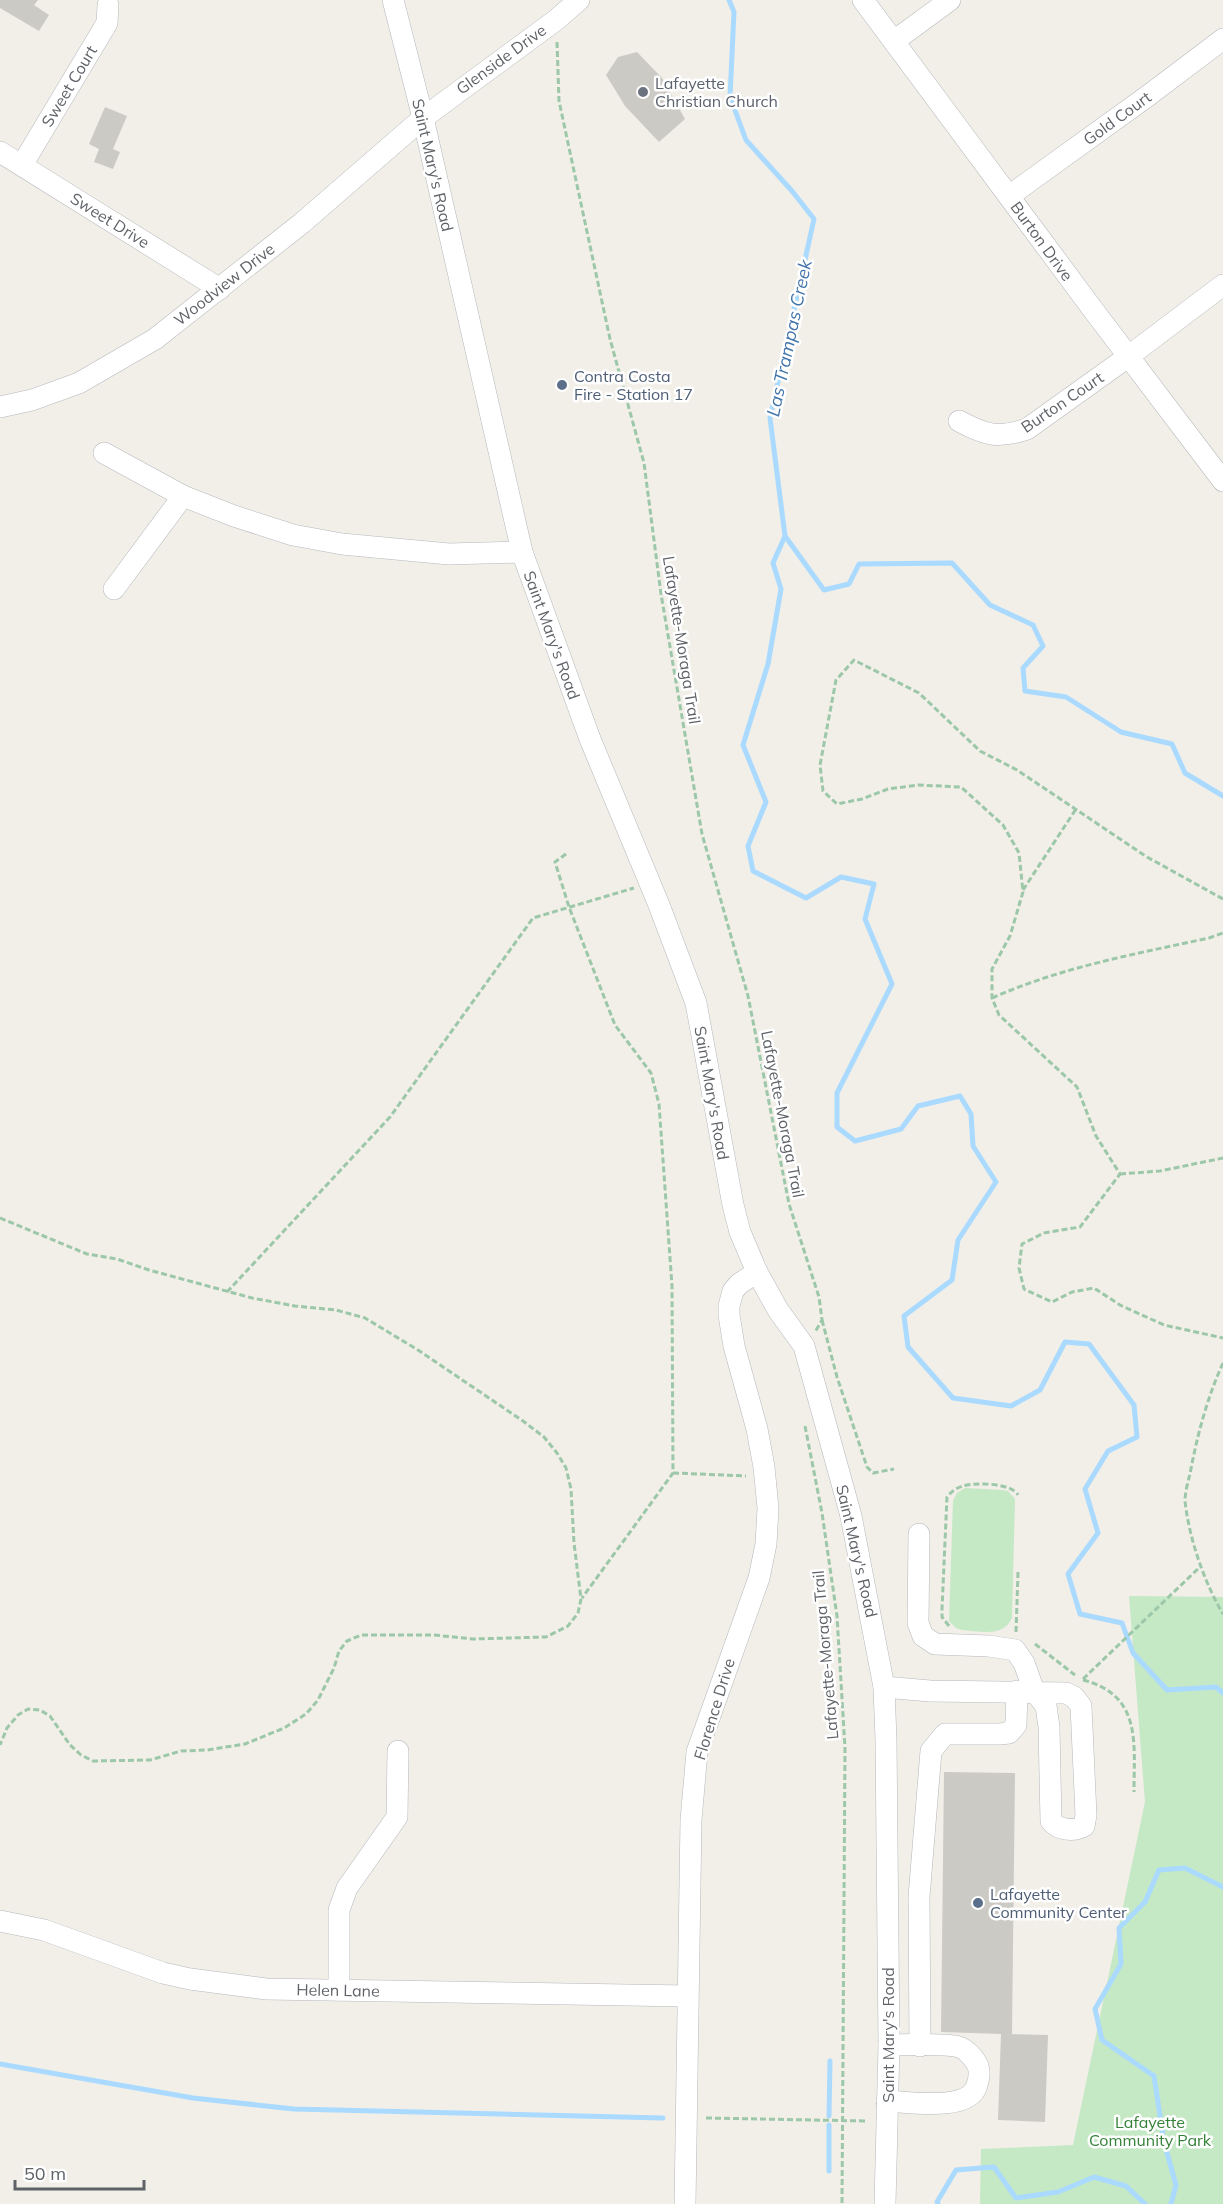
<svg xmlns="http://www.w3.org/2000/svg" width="1223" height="2204" viewBox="0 0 1223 2204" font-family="Mulish,sans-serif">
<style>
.green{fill:#c5e8c5}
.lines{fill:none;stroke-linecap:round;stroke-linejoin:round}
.stream{stroke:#aadaff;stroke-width:5}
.building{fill:#cccac5}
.minor-casing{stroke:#b5b8bc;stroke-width:22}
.path{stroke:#9cc7a9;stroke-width:3;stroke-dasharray:6 3;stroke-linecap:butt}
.minor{stroke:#fff;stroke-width:21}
.worship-dot{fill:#6b7280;stroke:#fff;stroke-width:2}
.service-dot{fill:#5c6f8a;stroke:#fff;stroke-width:2}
.labels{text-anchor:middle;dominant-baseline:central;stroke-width:5;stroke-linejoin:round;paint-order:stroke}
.street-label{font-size:16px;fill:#5f6368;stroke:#fff}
.worship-label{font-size:16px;fill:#5b616d;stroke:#fff;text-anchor:start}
.service-label{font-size:16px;fill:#4e5e75;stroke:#fff;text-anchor:start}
.park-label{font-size:16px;fill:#348238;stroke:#fff}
.water-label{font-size:18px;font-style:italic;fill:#4174aa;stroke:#fff}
</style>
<rect width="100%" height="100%" fill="#f1efe8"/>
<g class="green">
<path d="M965,1488L1003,1490L1008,1491L1015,1499L1012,1618C1003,1638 979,1631 962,1630L956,1628L949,1621L953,1501L957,1493Z"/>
<path d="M1129,1596L1223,1597V2204H980L981,2149L1073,2145L1145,1802Z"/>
</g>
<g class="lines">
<g class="stream">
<path d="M729,0L734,12L730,97L746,140L792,191L814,219L770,418L785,536L773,563L781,589L768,664L743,745L766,802L748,846L753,871L806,898L841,877L874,884L865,919L892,984L837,1093V1127L855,1141L901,1129L918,1106L960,1096L971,1114L973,1146L996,1182L958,1240L952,1280L904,1316L908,1347L953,1398L1011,1406L1040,1390L1065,1342L1089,1344L1134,1405L1137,1437L1108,1451L1085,1489L1098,1533L1068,1574L1080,1614L1122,1623L1133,1653L1167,1690L1216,1687L1223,1693"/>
<path d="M785,536L824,590L849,584L859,564L952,563L990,605L1033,625L1043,646L1023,668L1025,691L1066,697L1121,732L1172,744L1185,773L1223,796"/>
<path d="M0,2064L193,2098L294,2109L663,2118"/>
<path d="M829,2116L830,2061"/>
<path d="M829,2171V2125"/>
<path d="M938,2204L937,2202L956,2170L994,2167L1016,2198L1058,2192L1094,2177L1126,2186L1145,2204"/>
<path d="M1171,2204L1176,2185L1164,2142L1154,2076L1102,2040L1095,2009L1121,1964L1119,1928L1145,1902L1159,1870L1185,1868L1223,1887"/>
</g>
</g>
<g class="building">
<path d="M0,0H38L34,5L49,15L39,31L0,8Z"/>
<path d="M637,52L662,78L685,119L659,142L625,106L606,75L618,57Z"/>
<path d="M105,107L127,116L113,149L120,152L113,169L94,162L99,149L89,144Z"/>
<path d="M944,1772L1015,1773L1012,2034H1005L1048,2035L1045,2122L998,2120L1001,2034L941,2032Z"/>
</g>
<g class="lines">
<g class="minor-casing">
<g id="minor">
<path d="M393,0L423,118L522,552L590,739L659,905L696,1003L733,1205L740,1232L757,1272L778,1310L804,1346L851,1516L884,1687L886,1740L889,2045L885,2204"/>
<path d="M863,0L1094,311L1223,481"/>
<path d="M894,41L950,0"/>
<path d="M0,152L220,289"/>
<path d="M22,165L107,23L108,5"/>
<path d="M1009,196L1149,95L1223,39"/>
<path d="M0,407L32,400L79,383L155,339L302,223L423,118L556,20L579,0"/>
<path d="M959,421C985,435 998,439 1027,429L1129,356L1223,285"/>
<path d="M104,453L183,496L234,516L293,535L342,544L449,554L522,552"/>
<path d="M114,589L183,496"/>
<path d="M884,1687L930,1691L1066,1693L1074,1697L1081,1706L1086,1815L1084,1826C1073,1832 1058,1830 1051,1821L1049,1727L1046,1706L1034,1691L1024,1663L1015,1650L989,1646L935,1644L923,1636L918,1623L919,1534"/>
<path d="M0,1921L44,1930L163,1973L190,1979L266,1989L687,1996"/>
<path d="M339,1990V1910L347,1888L397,1817L398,1751"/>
<path d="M920,2046L919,1897L931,1751L945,1734H1000L1009,1733L1016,1725L1017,1691"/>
<path d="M887,2101C910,2102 970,2112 977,2085C979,2079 980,2072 978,2066C975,2059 966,2049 959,2047C943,2043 906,2045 889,2045"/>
<path d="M685,2204L691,1820L697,1752L759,1578L766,1544L768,1508L764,1467L757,1429L734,1346L729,1315V1306L733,1291L739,1284L757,1272"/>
</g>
</g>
<g class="path">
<path d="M557,42L559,101L610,339L644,463L661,594L702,834L748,996L789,1204L819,1297L822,1320L815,1332"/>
<path d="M566,854L555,862L569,907L615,1025L651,1073L659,1104L672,1286L673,1473L582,1598"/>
<path d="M1023,890L1076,809"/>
<path d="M1223,899L1147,857L1017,770L980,751L919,693L854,660L836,680L820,765L823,791L837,804L862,799L888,789L918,785L961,787L1003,825L1019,853L1023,892L1010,936L992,969V998L999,1015L1077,1087L1096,1136L1120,1174L1080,1227L1044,1233L1022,1244L1019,1268L1024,1289L1052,1302L1072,1292L1094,1288L1120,1305L1164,1325L1223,1338"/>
<path d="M992,998C1062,967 1135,954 1209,938L1223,933"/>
<path d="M1120,1174L1160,1171L1223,1158"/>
<path d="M0,1218L87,1254L117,1259L149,1270L252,1298L295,1306L336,1310L365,1318L418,1350L523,1421L544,1437L557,1453L566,1468L571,1489L574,1543L581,1599L578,1613L568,1626L546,1637L473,1639L434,1635H361L347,1641L339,1651L334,1668L318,1700L306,1714L284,1728L245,1744L207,1750L181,1751L150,1760L93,1761L81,1755L70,1745L50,1716L40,1710L28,1709L18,1715L7,1728L0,1745"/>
<path d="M227,1292L390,1117L533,918L634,888"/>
<path d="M822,1320L837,1377L867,1467L873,1473L894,1469"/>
<path d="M1223,1363C1207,1398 1197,1436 1190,1474C1188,1482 1185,1492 1185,1501C1189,1538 1204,1582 1223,1614"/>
<path d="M805,1426L822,1513L837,1616L845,1748L842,2204"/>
<path d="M673,1473L746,1476"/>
<path d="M949,1626L942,1617V1609L947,1497C952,1491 956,1488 963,1486C975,1482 1012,1483 1018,1495"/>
<path d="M1016,1632L1018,1572"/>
<path d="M1035,1644L1075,1675"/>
<path d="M1083,1679L1201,1566"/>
<path d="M1083,1680C1142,1695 1134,1743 1134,1792"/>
<path d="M706,2118L866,2121"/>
</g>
<use href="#minor" class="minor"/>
</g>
<circle class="worship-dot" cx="643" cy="92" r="6"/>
<g class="service-dot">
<circle cx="562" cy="385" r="6"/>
<circle cx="978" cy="1903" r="6"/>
</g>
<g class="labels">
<g class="street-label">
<text transform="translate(501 59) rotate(-36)">Glenside Drive</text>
<text transform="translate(69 86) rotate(-59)">Sweet Court</text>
<text transform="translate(1117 118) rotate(-36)">Gold Court</text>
<text transform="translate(433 165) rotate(77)">Saint Mary's Road</text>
<text transform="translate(110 220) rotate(32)">Sweet Drive</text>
<text transform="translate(1042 241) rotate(54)">Burton Drive</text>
<text transform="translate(224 284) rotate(-38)">Woodview Drive</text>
<text transform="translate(1062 402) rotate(-34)">Burton Court</text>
<text transform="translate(552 635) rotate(70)">Saint Mary's Road</text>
<text transform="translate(682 640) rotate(81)">Lafayette-Moraga Trail</text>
<text transform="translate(712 1093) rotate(80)">Saint Mary's Road</text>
<text transform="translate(783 1114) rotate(79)">Lafayette-Moraga Trail</text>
<text transform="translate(857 1551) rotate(77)">Saint Mary's Road</text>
<text transform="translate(825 1655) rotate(-95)">Lafayette-Moraga Trail</text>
<text transform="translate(714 1709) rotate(-73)">Florence Drive</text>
<text transform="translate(338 1990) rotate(1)">Helen Lane</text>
<text transform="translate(888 2035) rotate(-90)">Saint Mary's Road</text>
</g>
<g class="worship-label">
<text x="655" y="83">Lafayette<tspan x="655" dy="18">Christian Church</tspan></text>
</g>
<g class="service-label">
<text x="574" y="376">Contra Costa<tspan x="574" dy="18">Fire - Station 17</tspan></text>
<text x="990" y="1894">Lafayette<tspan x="990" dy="18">Community Center</tspan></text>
</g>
<g class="park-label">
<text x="1150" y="2122">Lafayette<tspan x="1150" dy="18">Community Park</tspan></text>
</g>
<g class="water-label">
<text transform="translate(789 338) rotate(-78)">Las Trampas Creek</text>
</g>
</g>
<path d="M15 2180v9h129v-9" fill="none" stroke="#5f6368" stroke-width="3"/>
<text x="24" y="2180" font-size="18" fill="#5f6368" stroke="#ffffff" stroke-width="4.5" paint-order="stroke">50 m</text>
</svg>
